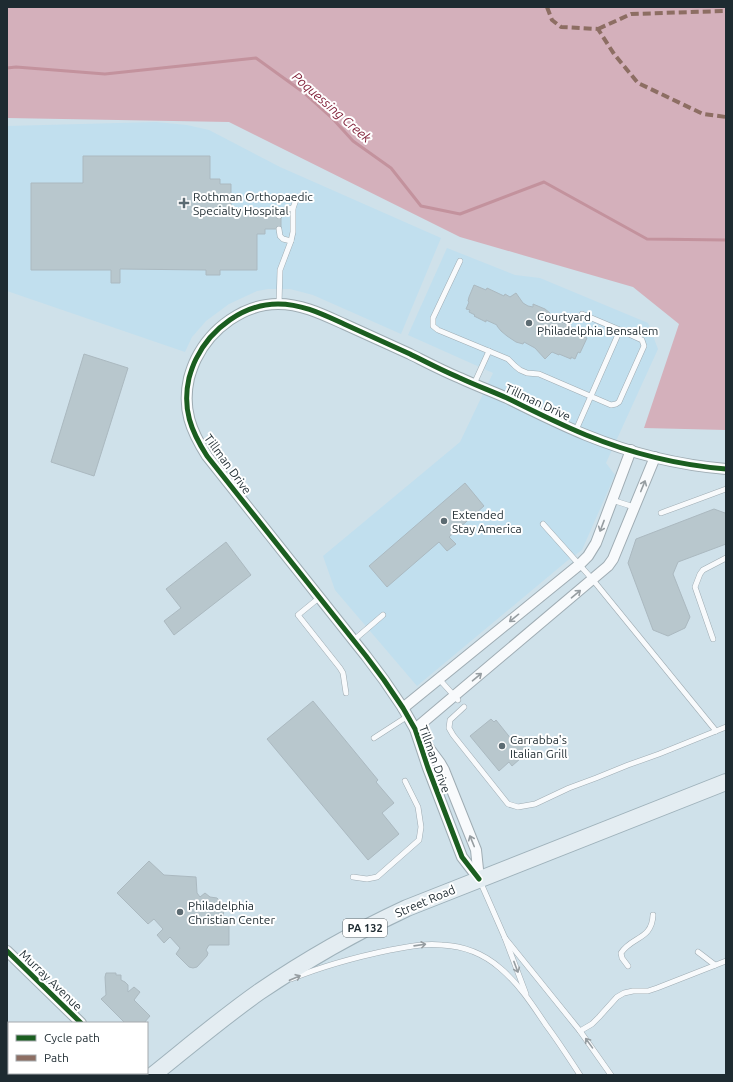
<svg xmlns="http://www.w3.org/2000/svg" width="733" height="1082" viewBox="0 0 733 1082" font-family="Ubuntu,sans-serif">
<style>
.built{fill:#c1dfee}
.forest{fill:#d4b0bb}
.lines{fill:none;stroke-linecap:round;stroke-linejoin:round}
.stream{stroke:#c3929d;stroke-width:3}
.building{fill:#b8c7cd;stroke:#abb9c0}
.lane-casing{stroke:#9facb3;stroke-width:6}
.street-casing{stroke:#9facb3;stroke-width:12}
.primary-casing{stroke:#9fb2bb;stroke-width:18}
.lane{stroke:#f8fafc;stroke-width:5}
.street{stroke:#f8fafc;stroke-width:10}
.primary{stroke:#e4edf2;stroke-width:16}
.quiet{stroke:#8d6e63;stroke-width:4;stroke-dasharray:8 4;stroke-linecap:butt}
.cycleway-casing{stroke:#fff;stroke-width:8}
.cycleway{stroke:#1b5e20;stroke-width:5}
.oneway{stroke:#969da1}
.poi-dot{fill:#5c6b72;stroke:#fff;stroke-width:1.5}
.labels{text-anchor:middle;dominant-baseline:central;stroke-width:4;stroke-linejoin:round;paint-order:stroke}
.shield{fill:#fff;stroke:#626b6f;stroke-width:1}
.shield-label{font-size:11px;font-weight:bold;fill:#1e2b31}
.poi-label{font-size:12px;fill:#1e2b31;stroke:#fff;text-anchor:start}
.street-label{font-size:12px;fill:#1e2b31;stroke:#fff}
.water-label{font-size:13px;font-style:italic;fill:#812139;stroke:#fff}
</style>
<rect width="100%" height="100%" fill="#cfe1ea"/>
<g class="built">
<path d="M156,122L187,125L209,130L280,167L441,238L401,334L313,295L290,289H268L257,291L229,304L206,321L192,337L185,352L7,291V126Z"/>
<path d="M447,248L515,275L540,278L648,323L658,349L606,463L615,475L582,550L567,561L417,686L335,590L323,556L460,442L493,373L408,335Z"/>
</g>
<path class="forest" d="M7,7H726V430L644,428L679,324L633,287L460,237L229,122L7,118Z"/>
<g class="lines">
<path class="stream" d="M7,68L16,67L105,74L256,58L303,92L333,119L353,141L391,168L421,206L460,214L544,182L647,239L726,240"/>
</g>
<g class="building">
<path d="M83,156H210V179H220V184H231V214H237V209H249V212H263L264,216H281V229H265V234H257V270H220V275H206V270L120,269V283H111V270H31V183H83Z"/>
<path d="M474,285L486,290L487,288L504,296L505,294L510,297L516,293L523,303L528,306L533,307V304L545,309L550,313L549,316L572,327L570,330L587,338L580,353L578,352L575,359L571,357V359L559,354V355L552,352L545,359L535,348L524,342L523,344L516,342L507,336L501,331L497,326V325L486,320V322L474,316L475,315L469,312L470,310L466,309L469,302L468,301L469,297Z"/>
<path d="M84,354L128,368L94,476L51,462Z"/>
<path d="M465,483L484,506L449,537L456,544L447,551L439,542L387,587L369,566Z"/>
<path d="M714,509L725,513L726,514V544L678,562L673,574L690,617L685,628L668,636L653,630L628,563L636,539Z"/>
<path d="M226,542L251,575L174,635L164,621L181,608L166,589Z"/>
<path d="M313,701L378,780L376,782L394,803L382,813L399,834L368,860L267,739Z"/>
<path d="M491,719L494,722L496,720L512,740L517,737L529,751L512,766L509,762L499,771L470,736Z"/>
<path d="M149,861L164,875L196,877L197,893L200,897L205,893L210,897L217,898L224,905L223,921L229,925V945H209L206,950L208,953L207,956L197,967L193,968L189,967L176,954L180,948L170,937L164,943L157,935L163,929L154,919L148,924L117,893Z"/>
<path d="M106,973H116V975H121V980L125,982L128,985V992L134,987L140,992L134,1000L150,1016L144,1023H125L101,999L106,995L105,977Z"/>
</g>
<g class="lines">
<g class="lane-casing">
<g id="lane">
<path d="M279,216C282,209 287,209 293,208"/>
<path d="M279,229L280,236L283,239L291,241"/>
<path d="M460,261L433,318V326L438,330L508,359L515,366L520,370L527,373L539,374L611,405L616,404L619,402L644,346L642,340L620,330L576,430"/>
<path d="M279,304L280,270L291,241L293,232V208L296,200"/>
<path d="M582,314L620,330"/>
<path d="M474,384L489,351"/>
<path d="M612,500L634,507"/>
<path d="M661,513L726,489"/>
<path d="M543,524L593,580L716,731"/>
<path d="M320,597L298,615L340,668L343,673L346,693"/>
<path d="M713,639L695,587L700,574L703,570L726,558"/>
<path d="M354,640L383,615"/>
<path d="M439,679L458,700"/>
<path d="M464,707L450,720L449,728L453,735L508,804L518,807L535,804L569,788L596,778L628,765L659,754L726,727"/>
<path d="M374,738L408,716"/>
<path d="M353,877L367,879L377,877L419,840L421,827L418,807L405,781"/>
<path d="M480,881L505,938L526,994"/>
<path d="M505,938L580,1031L611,1075"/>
<path d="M698,952L715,965"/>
<path d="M628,966L622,958L621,953C632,936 652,940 653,915"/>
<path d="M291,979C323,966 356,957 390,950C407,947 424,943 442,945C463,946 484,954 500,968C519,984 532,1004 546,1025C558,1041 569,1058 580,1075"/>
<path d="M580,1031L592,1024L599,1017L617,997L624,993L633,991H648L657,988L726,961"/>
<path d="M76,1075L77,1073"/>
</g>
</g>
<g class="street-casing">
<g id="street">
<path d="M403,708L579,565L588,556L596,543L631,450"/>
<path d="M415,729L608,566L613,559L655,457"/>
<path d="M420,736L440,763L444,770L476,850L479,879"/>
<path d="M479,879L462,857L428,768L415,729L403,708L384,680L366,656L207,456C191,431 182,409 189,378C191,371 193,365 196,359C211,328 244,304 278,304C302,304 322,314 344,324C366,334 388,344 410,354C426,362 443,371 460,378C475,385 491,391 507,398C533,411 559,424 586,435C630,453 678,465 726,469"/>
<path d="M7,951L81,1023"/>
<path d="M131,1073L133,1075"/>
</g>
</g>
<g class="primary-casing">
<path id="primary" d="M153,1075C188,1047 222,1018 259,992C306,960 355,932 407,908L726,782"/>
</g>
<use href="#lane" class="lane"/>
<use href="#street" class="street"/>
<use href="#primary" class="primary"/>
<g class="quiet">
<path d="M547,7L552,20L561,27L598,29L614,54L638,83L703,114L726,117"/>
<path d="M598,29L631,14L726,11"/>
</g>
<g class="cycleway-casing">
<g id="cycleway">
<path d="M479,879L462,857L428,768L415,729L403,708L384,680L366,656L207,456C191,431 182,409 189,378C191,371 193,365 196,359C211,328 244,304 278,304C302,304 322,314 344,324C366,334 388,344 410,354C426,362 443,371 460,378C475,385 491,391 507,398C533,411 559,424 586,435C630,453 678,465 726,469"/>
<path d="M7,951L81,1023"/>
</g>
</g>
<use href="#cycleway" class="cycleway"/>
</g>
<defs><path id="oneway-shaft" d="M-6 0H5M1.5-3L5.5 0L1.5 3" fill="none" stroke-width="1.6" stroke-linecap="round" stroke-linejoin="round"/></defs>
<g class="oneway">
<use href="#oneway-shaft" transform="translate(643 486) rotate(-68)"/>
<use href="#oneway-shaft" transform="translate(602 526) rotate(111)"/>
<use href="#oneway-shaft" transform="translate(576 594) rotate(-40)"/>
<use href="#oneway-shaft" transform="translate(514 618) rotate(141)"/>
<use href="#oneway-shaft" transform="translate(477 677) rotate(-40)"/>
<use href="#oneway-shaft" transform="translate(472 841) rotate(-112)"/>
<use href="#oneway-shaft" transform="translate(420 945) rotate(-8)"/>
<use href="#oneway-shaft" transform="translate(516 967) rotate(69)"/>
<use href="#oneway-shaft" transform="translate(295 978) rotate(-23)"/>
<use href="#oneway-shaft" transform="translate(589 1043) rotate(-126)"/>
</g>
<g class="poi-dot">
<path d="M182 197h4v4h4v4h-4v4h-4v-4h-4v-4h4z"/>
<circle cx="529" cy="323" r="4"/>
<circle cx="444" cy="521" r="4"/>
<circle cx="502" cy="746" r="4"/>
<circle cx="180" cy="912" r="4"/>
</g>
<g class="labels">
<rect class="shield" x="343" y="919" width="44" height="18" rx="3"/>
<g class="shield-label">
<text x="365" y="928">PA 132</text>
</g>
<g class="poi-label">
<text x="193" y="196">Rothman Orthopaedic<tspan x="193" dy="14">Specialty Hospital</tspan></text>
<text x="537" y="316">Courtyard<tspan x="537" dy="14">Philadelphia Bensalem</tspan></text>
<text x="452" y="514">Extended<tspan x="452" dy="14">Stay America</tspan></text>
<text x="510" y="739">Carrabba's<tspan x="510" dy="14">Italian Grill</tspan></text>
<text x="188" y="905">Philadelphia<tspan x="188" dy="14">Christian Center</tspan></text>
</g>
<g class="street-label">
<text transform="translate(538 402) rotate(25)">Tillman Drive</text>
<text transform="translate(228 464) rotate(54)">Tillman Drive</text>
<text transform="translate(435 759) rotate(70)">Tillman Drive</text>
<text transform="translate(425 901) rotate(-23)">Street Road</text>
<text transform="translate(51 980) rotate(44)">Murray Avenue</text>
</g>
<g class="water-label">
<text transform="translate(332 107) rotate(41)">Poquessing Creek</text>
</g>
</g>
<rect width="733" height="1082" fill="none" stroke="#1e2b31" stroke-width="16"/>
<rect x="8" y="1022" width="140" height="52" fill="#ffffff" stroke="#a5aaad"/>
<rect x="16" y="1035" width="20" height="6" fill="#1b5e20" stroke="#a5aaad"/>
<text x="44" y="1042" font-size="12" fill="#1e2b31">Cycle path</text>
<rect x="16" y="1055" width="20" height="6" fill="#8d6e63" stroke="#a5aaad"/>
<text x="44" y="1062" font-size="12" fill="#1e2b31">Path</text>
</svg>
